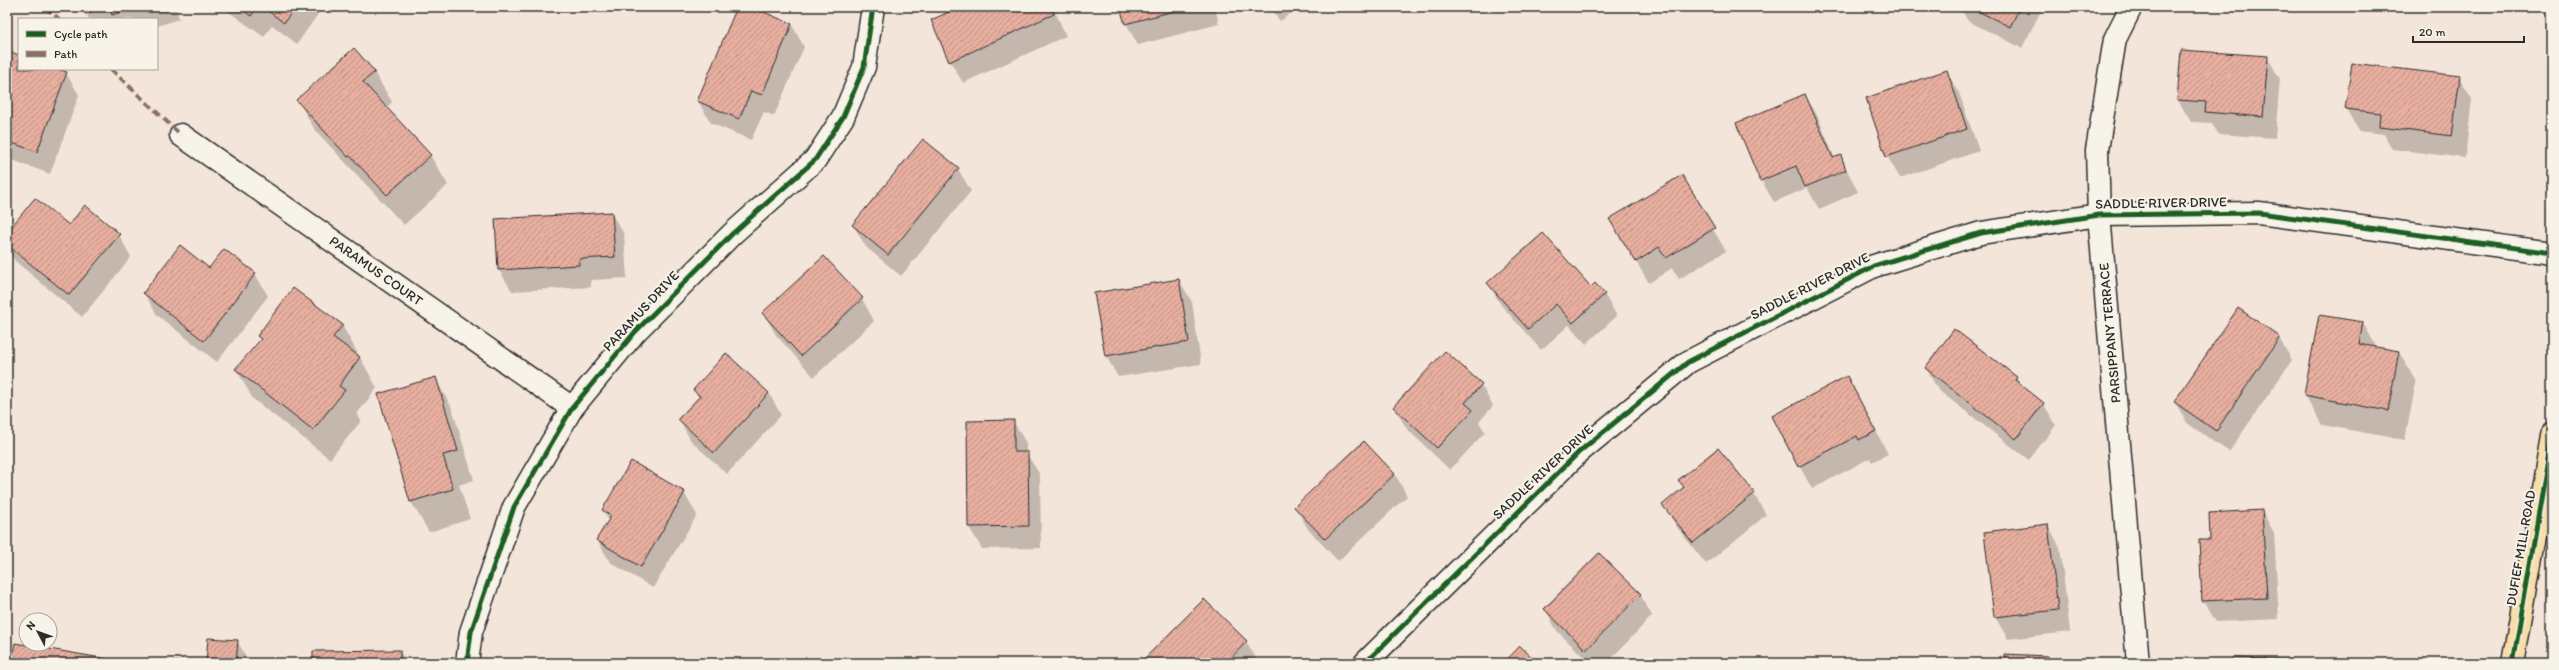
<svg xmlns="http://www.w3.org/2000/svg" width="2559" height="670" viewBox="0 0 2559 670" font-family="Itim,sans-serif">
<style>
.shadow{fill:#0003}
.building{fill:url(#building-hatch);stroke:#2b2b2b}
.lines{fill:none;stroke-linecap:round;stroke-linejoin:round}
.minor-casing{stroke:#2b2b2b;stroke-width:25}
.major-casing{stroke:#2b2b2b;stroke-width:25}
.minor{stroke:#f7f3e8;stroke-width:22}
.major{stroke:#f8deab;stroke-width:22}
.quiet{stroke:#8d6e63;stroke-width:4;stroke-dasharray:8 4;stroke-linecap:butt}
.cycleway-casing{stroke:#f7f3e8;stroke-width:8}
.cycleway{stroke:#1b5e20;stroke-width:5}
.labels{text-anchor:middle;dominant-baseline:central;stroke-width:4;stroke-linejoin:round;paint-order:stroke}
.street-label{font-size:14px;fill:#2b2b2b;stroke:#f7f3e8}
</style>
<defs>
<pattern id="building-hatch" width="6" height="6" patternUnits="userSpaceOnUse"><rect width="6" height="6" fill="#e8afa0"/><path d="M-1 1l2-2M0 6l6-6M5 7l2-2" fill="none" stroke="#bc8f83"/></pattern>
</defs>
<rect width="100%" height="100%" fill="#f4e5da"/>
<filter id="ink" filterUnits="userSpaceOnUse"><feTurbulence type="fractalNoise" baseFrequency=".025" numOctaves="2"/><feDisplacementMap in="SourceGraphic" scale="8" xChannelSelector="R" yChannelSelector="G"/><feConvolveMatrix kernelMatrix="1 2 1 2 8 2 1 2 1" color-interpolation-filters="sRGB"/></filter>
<g filter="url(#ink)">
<g class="shadow">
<path d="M83,7H176L179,19L157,26V19H89Z"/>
<path d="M222,7H323L297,44L272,25L264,37Z"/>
<path d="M738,7H749L792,25L804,47L774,116L764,112L751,140L711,123L698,101Z"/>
<path d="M962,7H1053L1066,36L963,83L950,61Z"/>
<path d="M1121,7H1215L1219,24L1138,45L1126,23Z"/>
<path d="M1270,7H1300L1280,21Z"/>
<path d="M1960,7H2043L2022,48L1968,21Z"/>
<path d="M9,52L19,56V69H55L66,73L79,95L50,174L7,158Z"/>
<path d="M2267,57L2280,79L2275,138L2218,134L2212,123L2191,122L2178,100Z"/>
<path d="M2352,64L2459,77L2472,99L2465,158L2392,149L2384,134L2359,131L2346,109Z"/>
<path d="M1946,71L1959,93L1979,151L1900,178L1887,156Z"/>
<path d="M374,72L392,102L386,108L430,155L448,185L404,225L315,130L298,101Z"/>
<path d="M1805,95L1818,117L1835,159L1840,156L1858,192L1819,209L1807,188L1774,202L1761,180Z"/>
<path d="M923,140L958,169L971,191L901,276L866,247L853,225Z"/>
<path d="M1681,176L1726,251L1679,279L1672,268L1649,283L1610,219Z"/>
<path d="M611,213L624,234L627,278L591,280V287L512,291L499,270Z"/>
<path d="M69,226L119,235L131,257L82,317L15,261L7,248V234Z"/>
<path d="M224,251L255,274L268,296L217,362L157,315L144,293L209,270Z"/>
<path d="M1179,280L1192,302L1201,364L1118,377L1106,356Z"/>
<path d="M1488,283L1591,288L1604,294L1617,316L1586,344L1569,325L1541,350L1501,305Z"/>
<path d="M862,299L874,321L814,377L776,335L764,314Z"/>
<path d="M2238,310L2279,338L2292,360L2229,452L2187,423L2175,402Z"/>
<path d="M2363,323L2377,348L2399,352L2416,382L2405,440L2322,425L2305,395Z"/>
<path d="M342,325L377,388L357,414L361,421L330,459L253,399L236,369L261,341L258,336Z"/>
<path d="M1926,368L2016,377L2021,386L2043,403L2056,425L2029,460L1938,390Z"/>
<path d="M435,378L452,408L474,480L459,485L470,519L429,532L411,502L379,395Z"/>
<path d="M1481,385L1493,406L1479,422L1485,432L1450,470L1407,429L1394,407Z"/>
<path d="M694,390L769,393L781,415L727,474L691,441L679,419L699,398Z"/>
<path d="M1859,399L1888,454L1872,462L1870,458L1812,489L1773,416Z"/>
<path d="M1013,421L1026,443V453L1040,475L1041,548L982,549L969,527Z"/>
<path d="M1364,443L1395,474L1407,496L1338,561L1308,529L1295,507Z"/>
<path d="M1680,480L1754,494L1766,515L1706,564L1676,526L1664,505L1684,488Z"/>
<path d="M684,493L697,515L653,588L610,562L597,540L609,521L603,510Z"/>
<path d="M2262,511L2274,533L2279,619L2216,622L2203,600Z"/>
<path d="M2048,525L2060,547L2070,632L2008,639L1995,617L1985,532Z"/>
<path d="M1640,594L1652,616L1607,663H1590L1557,631L1545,609Z"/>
<path d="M1204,600L1246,642L1259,663H1149L1146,658Z"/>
<path d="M237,641L250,663H207Z"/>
<path d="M400,651L406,663H314Z"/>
<path d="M2048,657L2051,663H2005Z"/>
</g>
<g class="building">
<path d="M82,7H105L85,14Z"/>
<path d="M110,7H136L112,15Z"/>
<path d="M239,7H257L251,16Z"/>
<path d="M263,7H295L284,23Z"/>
<path d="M737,7H752L792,24L762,95L751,91L739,119L697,101Z"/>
<path d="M960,7H1051L1054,14L949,62L931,20Z"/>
<path d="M1120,7H1189L1125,24Z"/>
<path d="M1970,7H2020L2010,27Z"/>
<path d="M354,48L375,72L363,82L431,155L387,195L350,156L348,157L296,100Z"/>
<path d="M2181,50L2268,56L2263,117L2205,112L2206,102L2177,100Z"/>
<path d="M8,51L19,55V69H57L67,72L37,152L7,141Z"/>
<path d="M2352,63L2460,76L2452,136L2379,127L2380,113L2345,109Z"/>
<path d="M1947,70L1967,129L1886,157L1866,98Z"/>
<path d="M1805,94L1833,158L1841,155L1846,170L1805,187L1796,166L1760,181L1736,123Z"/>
<path d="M923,139L959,168L888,255L852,225Z"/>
<path d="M1682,175L1715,228L1666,258L1659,247L1636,262L1609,219Z"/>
<path d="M35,198L69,225L85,205L120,234L69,295L7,245V232Z"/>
<path d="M612,212L615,257L579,259V265L498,270L495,219Z"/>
<path d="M1543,233L1591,287L1595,283L1605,294L1573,323L1556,304L1528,329L1487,283Z"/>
<path d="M180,245L209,268L224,249L256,273L204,341L143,293Z"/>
<path d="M824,256L863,298L801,356L762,313Z"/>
<path d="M1179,279L1189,342L1105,356L1094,293Z"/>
<path d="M293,288L343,325L333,337L360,357L339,386L345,390L313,430L235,369L261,339L257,336Z"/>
<path d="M2238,308L2280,337L2216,431L2174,402Z"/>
<path d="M2319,315L2363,322L2359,344L2399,351L2388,411L2304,395Z"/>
<path d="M1954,329L2017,377L2015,380L2044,403L2016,439L1925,368Z"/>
<path d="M1445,351L1482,384L1465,403L1473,410L1437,448L1393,407Z"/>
<path d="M726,353L769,393L714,453L678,419L700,396L693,390Z"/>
<path d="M1847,376L1876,431L1859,440L1857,436L1798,467L1772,416Z"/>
<path d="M436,377L458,451L443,455L453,489L410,502L378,394Z"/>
<path d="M1014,420V452H1028L1029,526L968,527L967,421Z"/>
<path d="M1364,441L1395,474L1325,539L1294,507Z"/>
<path d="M1718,448L1755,493L1693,543L1662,505L1684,487L1678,480Z"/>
<path d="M631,461L685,492L641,567L596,540L611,516L602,510Z"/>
<path d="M2262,510L2267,598L2202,601L2199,540H2210L2209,513Z"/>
<path d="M2048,524L2058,610L1994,617L1984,532Z"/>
<path d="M1599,553L1641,594L1586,650L1544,609Z"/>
<path d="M1204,599L1247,641L1226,663H1151L1145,658Z"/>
<path d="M208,638L238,640L236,663H206Z"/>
<path d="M15,643L107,659L106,663H11Z"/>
<path d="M1520,646L1538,663H1504Z"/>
<path d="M400,650V663H313V651Z"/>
<path d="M2004,654L2048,656V663H2004Z"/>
<path d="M2232,658L2296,660V663H2232Z"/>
<path d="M154,660L192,663H154Z"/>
</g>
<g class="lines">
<g class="minor-casing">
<g id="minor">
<path d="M2131,7L2115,39L2097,150L2099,215L2138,663"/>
<path d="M181,135L572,408"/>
<path d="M467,663L471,632L514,507L572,408L635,332L732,234L815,160L843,117L864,67L873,7"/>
<path d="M1365,663L1579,452L1688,362L1874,266L1981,233L2099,215L2259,213L2552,253"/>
</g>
</g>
<g class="major-casing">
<path id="major" d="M2513,663L2552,436"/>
</g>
<use href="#minor" class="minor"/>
<use href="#major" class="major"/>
<g class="quiet">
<path d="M46,7L59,19"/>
<path d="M111,69L181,135"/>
</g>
<g class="cycleway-casing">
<g id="cycleway">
<path d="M467,663L471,632L514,507L572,408L635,332L732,234L815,160L843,117L864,67L873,7"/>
<path d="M1365,663L1579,452L1688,362L1874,266L1981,233L2099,215L2259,213L2552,253"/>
<path d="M2513,663L2552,436"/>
</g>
</g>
<use href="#cycleway" class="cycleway"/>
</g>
</g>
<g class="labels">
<g class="street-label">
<text transform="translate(2161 203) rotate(-1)">SADDLE RIVER DRIVE</text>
<text transform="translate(376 271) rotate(35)">PARAMUS COURT</text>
<text transform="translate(1810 286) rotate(-27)">SADDLE RIVER DRIVE</text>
<text transform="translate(641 311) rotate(-47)">PARAMUS DRIVE</text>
<text transform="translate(2110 333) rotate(-95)">PARSIPPANY TERRACE</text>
<text transform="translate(1543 472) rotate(-43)">SADDLE RIVER DRIVE</text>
<text transform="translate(2521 548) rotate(-80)">DUFIEF MILL ROAD</text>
</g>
</g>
<rect width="2559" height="670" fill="none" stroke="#f7f3e8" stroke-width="24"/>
<rect x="12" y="12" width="2535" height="646" fill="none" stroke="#2b2b2b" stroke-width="1.5" filter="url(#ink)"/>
<rect x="18" y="18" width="140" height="52" fill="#f7f3e8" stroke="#a5a39c"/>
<rect x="26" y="31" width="20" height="6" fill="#1b5e20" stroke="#a5a39c"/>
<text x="54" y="38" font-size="12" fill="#2b2b2b">Cycle path</text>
<rect x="26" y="51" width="20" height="6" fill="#8d6e63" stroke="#a5a39c"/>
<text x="54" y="58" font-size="12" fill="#2b2b2b">Path</text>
<g transform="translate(38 632) rotate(311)"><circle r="19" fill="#f7f3e8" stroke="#a5a39c"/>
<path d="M0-3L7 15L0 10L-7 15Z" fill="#2b2b2b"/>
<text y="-6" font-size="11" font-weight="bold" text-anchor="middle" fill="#2b2b2b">N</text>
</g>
<path d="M2413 36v6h111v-6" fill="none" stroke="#2b2b2b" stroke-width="2"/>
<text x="2419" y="36" font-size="12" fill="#2b2b2b" stroke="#f7f3e8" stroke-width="3" paint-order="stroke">20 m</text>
</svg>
